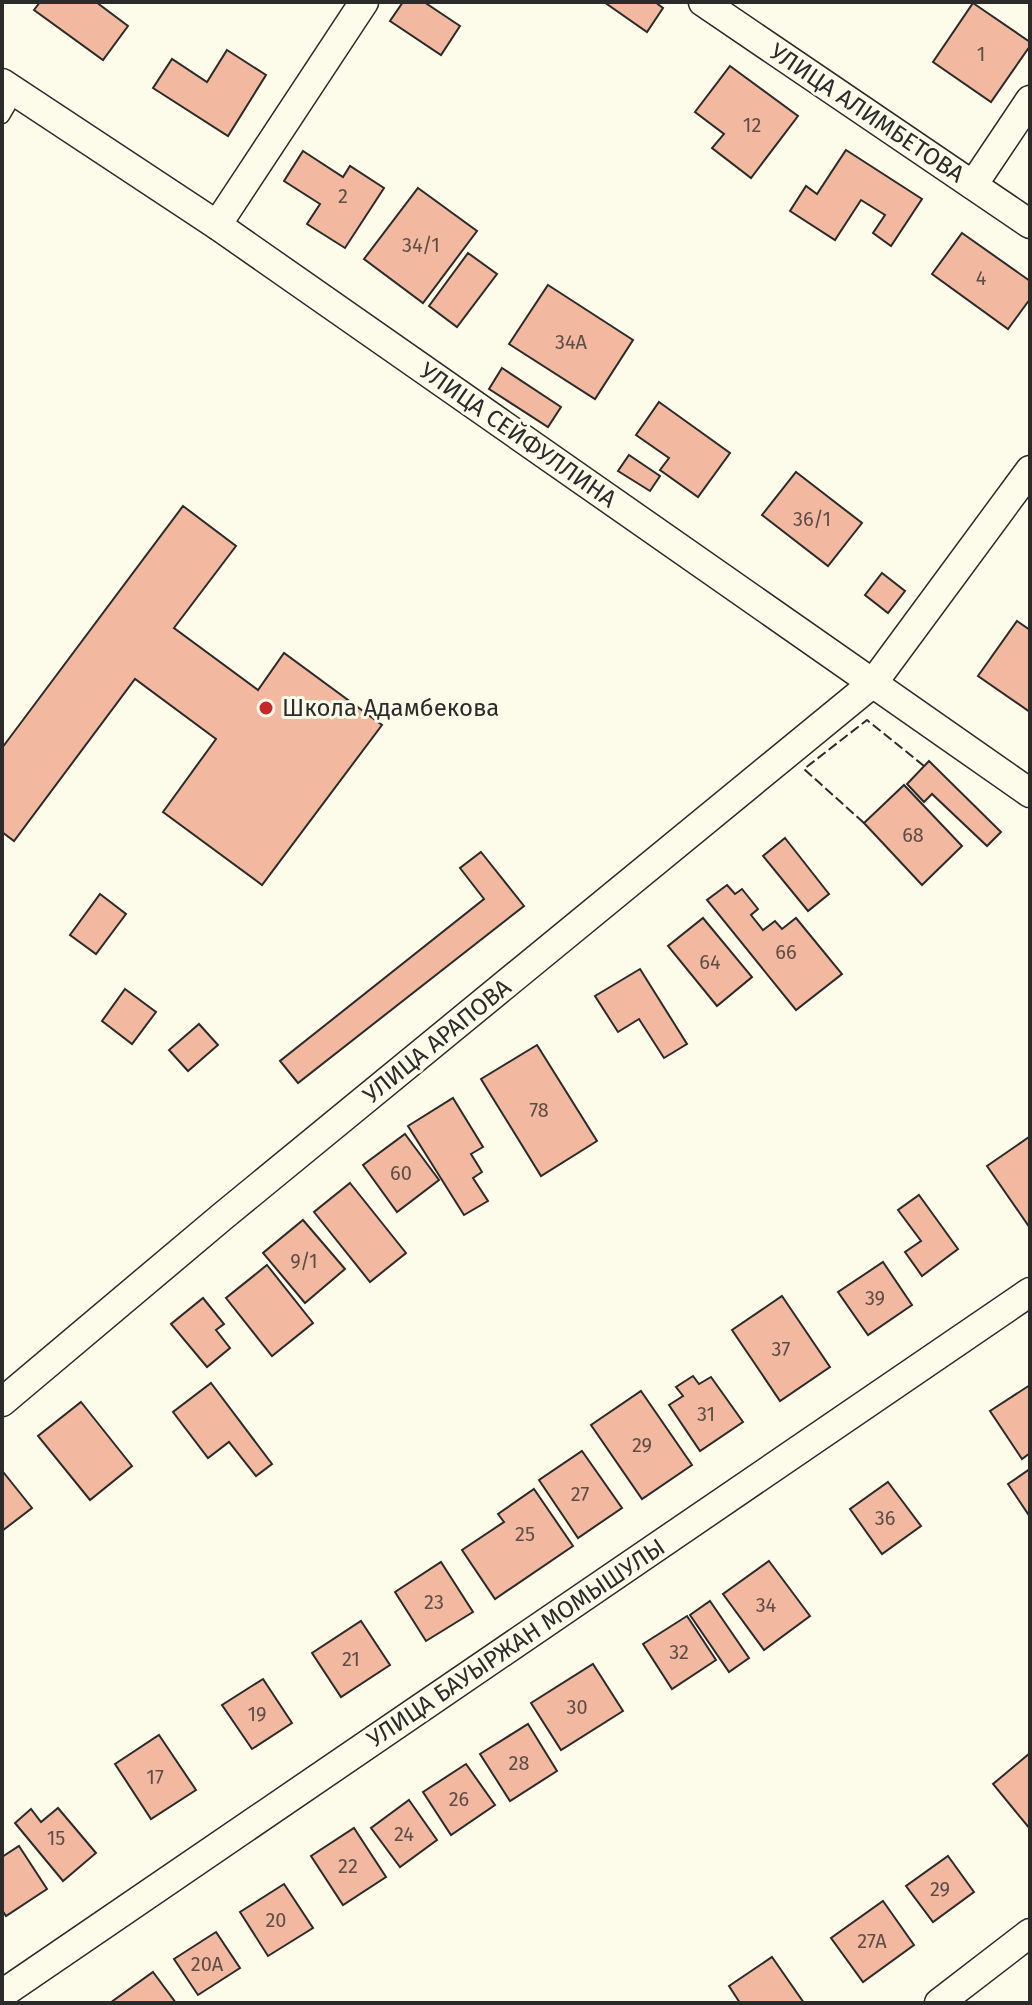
<svg xmlns="http://www.w3.org/2000/svg" width="1032" height="2005" viewBox="0 0 1032 2005" font-family="'Fira Sans',sans-serif">
<style>
.building{fill:#f2b8a0;stroke:#2b2b2b;stroke-width:2}
.lines{fill:none;stroke-linecap:round;stroke-linejoin:round}
.service-casing{stroke:#2b2b2b;stroke-width:17}
.minor-casing{stroke:#2b2b2b;stroke-width:31}
.service{stroke:#fdfbea;stroke-width:14}
.minor{stroke:#fdfbea;stroke-width:28}
.fence{stroke:#2b2b2b;stroke-width:2;stroke-dasharray:10 4;stroke-linecap:butt}
.poi-dot{fill:#c62828;stroke:#fdfbea;stroke-width:3}
.labels{text-anchor:middle;dominant-baseline:central;stroke-width:6;stroke-linejoin:round;paint-order:stroke}
.number-label{font-size:20px;fill:#5d4e48}
.street-label{font-size:24px;fill:#2b2b2b;stroke:#fdfbea}
.poi-label{font-size:24px;fill:#2b2b2b;stroke:#fdfbea;text-anchor:start}
</style>
<rect width="100%" height="100%" fill="#fdfbea"/>
<g class="building">
<path d="M40,2H96L128,26L103,60L34,10Z"/>
<path d="M403,2H424L460,26L441,55L390,21Z"/>
<path d="M604,2H655L663,8L647,32Z"/>
<path d="M973,3L1030,42V46L991,102L933,62Z"/>
<path d="M227,50L266,75L228,136L153,88L172,59L207,82Z"/>
<path d="M730,66L798,116L751,178L712,148L724,134L695,112Z"/>
<path d="M846,150L922,199L891,246L873,233L885,215L861,200L835,240L790,211L806,186L817,194Z"/>
<path d="M303,151L343,177L350,166L384,188L345,248L307,224L320,204L284,181Z"/>
<path d="M418,188L477,231L423,303L364,259Z"/>
<path d="M962,233L1030,281V299L1008,329L932,274Z"/>
<path d="M468,253L497,274L457,327L429,306Z"/>
<path d="M548,285L633,340L595,399L509,344Z"/>
<path d="M502,368L561,407L548,427L489,389Z"/>
<path d="M659,402L730,453L698,497L660,470L669,458L636,435Z"/>
<path d="M629,455L660,476L650,491L618,471Z"/>
<path d="M796,472L862,523L828,566L762,515Z"/>
<path d="M183,506L236,546L174,628L258,690L284,653L382,725L262,885L163,812L216,739L135,679L14,841L2,832V748Z"/>
<path d="M882,573L905,591L888,613L865,595Z"/>
<path d="M1017,621L1030,630V712L978,676Z"/>
<path d="M929,761L1001,832L987,846L932,794L924,802L907,784Z"/>
<path d="M904,785L962,846L922,885L864,823Z"/>
<path d="M785,838L829,894L808,911L763,856Z"/>
<path d="M481,852L524,906L298,1083L280,1061L484,899L460,868Z"/>
<path d="M727,885L735,894L742,889L758,909L751,915L763,930L775,921L782,929L796,918L842,974L796,1010L707,900Z"/>
<path d="M100,894L126,914L96,954L70,935Z"/>
<path d="M703,918L752,977L717,1006L668,946Z"/>
<path d="M640,969L687,1044L664,1058L639,1019L618,1032L595,996Z"/>
<path d="M125,989L156,1012L132,1044L102,1021Z"/>
<path d="M199,1024L218,1045L188,1071L169,1050Z"/>
<path d="M537,1045L597,1141L541,1176L481,1079Z"/>
<path d="M453,1098L483,1147L471,1154L482,1172L473,1178L488,1201L464,1215L408,1126Z"/>
<path d="M405,1134L439,1180L397,1212L363,1165Z"/>
<path d="M1029,1137L1030,1138V1228L987,1166Z"/>
<path d="M350,1183L406,1253L370,1282L314,1212Z"/>
<path d="M919,1195L958,1249L922,1276L905,1252L921,1241L898,1210Z"/>
<path d="M303,1220L345,1269L305,1303L263,1253Z"/>
<path d="M883,1262L912,1305L868,1335L838,1292Z"/>
<path d="M267,1265L313,1323L272,1356L226,1298Z"/>
<path d="M782,1296L830,1367L780,1401L732,1330Z"/>
<path d="M203,1298L224,1324L216,1330L230,1348L207,1367L171,1324Z"/>
<path d="M693,1376L699,1384L711,1377L743,1422L700,1451L669,1405L683,1396L676,1387Z"/>
<path d="M211,1383L272,1464L256,1476L229,1442L208,1458L173,1412Z"/>
<path d="M1030,1385V1453L1022,1459L990,1411Z"/>
<path d="M641,1391L692,1465L642,1499L591,1425Z"/>
<path d="M81,1402L132,1466L90,1500L38,1436Z"/>
<path d="M582,1451L622,1508L578,1538L539,1480Z"/>
<path d="M1030,1469V1517L1008,1484Z"/>
<path d="M4,1473L32,1508L2,1531V1474Z"/>
<path d="M888,1482L921,1526L882,1554L850,1509Z"/>
<path d="M534,1489L573,1546L495,1599L462,1550L504,1522L498,1514Z"/>
<path d="M769,1561L810,1616L764,1650L723,1594Z"/>
<path d="M441,1562L473,1612L426,1641L395,1592Z"/>
<path d="M710,1601L749,1658L729,1672L690,1615Z"/>
<path d="M687,1616L716,1660L672,1689L643,1644Z"/>
<path d="M361,1621L390,1665L341,1697L312,1653Z"/>
<path d="M593,1664L623,1711L561,1750L531,1703Z"/>
<path d="M263,1679L292,1723L252,1749L222,1705Z"/>
<path d="M528,1724L557,1771L510,1801L480,1754Z"/>
<path d="M159,1735L196,1790L151,1819L115,1764Z"/>
<path d="M1030,1753V1829L993,1784Z"/>
<path d="M466,1764L495,1805L451,1835L423,1792Z"/>
<path d="M409,1800L437,1840L400,1867L371,1828Z"/>
<path d="M58,1808L96,1853L63,1881L15,1823L31,1809L41,1822Z"/>
<path d="M354,1828L386,1877L343,1905L311,1856Z"/>
<path d="M19,1846L47,1889L6,1916L2,1910V1857Z"/>
<path d="M948,1856L974,1892L933,1922L906,1886Z"/>
<path d="M284,1884L313,1928L268,1956L240,1912Z"/>
<path d="M883,1901L914,1945L863,1982L831,1938Z"/>
<path d="M216,1932L240,1968L198,1995L174,1959Z"/>
<path d="M772,1957L804,2003H740L729,1986Z"/>
<path d="M153,1972L176,2003H110Z"/>
</g>
<g class="lines">
<g class="service-casing">
<path id="service" d="M2,116L16,92"/>
</g>
<g class="minor-casing">
<g id="minor">
<path d="M703,2L1030,224"/>
<path d="M2,83L217,225L1030,793"/>
<path d="M973,185L1030,100"/>
<path d="M217,225L364,2"/>
<path d="M2,1402L223,1216L873,683L1030,470"/>
<path d="M2,1994L1030,1292"/>
<path d="M939,2003L1030,1933"/>
</g>
</g>
<use href="#service" class="service"/>
<use href="#minor" class="minor"/>
<path class="fence" d="M864,823L804,769L867,720L924,766"/>
</g>
<circle class="poi-dot" cx="266" cy="708" r="8"/>
<g class="labels">
<g class="number-label">
<text x="981" y="54">1</text>
<text x="752" y="125">12</text>
<text x="343" y="196">2</text>
<text x="421" y="245">34/1</text>
<text x="981" y="278">4</text>
<text x="571" y="342">34А</text>
<text x="812" y="519">36/1</text>
<text x="913" y="835">68</text>
<text x="786" y="952">66</text>
<text x="710" y="962">64</text>
<text x="539" y="1110">78</text>
<text x="401" y="1173">60</text>
<text x="304" y="1261">9/1</text>
<text x="875" y="1298">39</text>
<text x="781" y="1349">37</text>
<text x="706" y="1414">31</text>
<text x="642" y="1445">29</text>
<text x="580" y="1494">27</text>
<text x="885" y="1518">36</text>
<text x="525" y="1534">25</text>
<text x="434" y="1602">23</text>
<text x="766" y="1605">34</text>
<text x="679" y="1652">32</text>
<text x="351" y="1659">21</text>
<text x="577" y="1707">30</text>
<text x="257" y="1714">19</text>
<text x="519" y="1763">28</text>
<text x="155" y="1777">17</text>
<text x="459" y="1799">26</text>
<text x="404" y="1834">24</text>
<text x="56" y="1838">15</text>
<text x="348" y="1866">22</text>
<text x="940" y="1889">29</text>
<text x="276" y="1920">20</text>
<text x="872" y="1941">27А</text>
<text x="207" y="1964">20А</text>
</g>
<g class="street-label">
<text transform="translate(867 113) rotate(34)">УЛИЦА АЛИМБЕТОВА</text>
<text transform="translate(518 435) rotate(35)">УЛИЦА СЕЙФУЛЛИНА</text>
<text transform="translate(437 1041) rotate(-39)">УЛИЦА АРАПОВА</text>
<text transform="translate(516 1643) rotate(-34)">УЛИЦА БАУЫРЖАН МОМЫШУЛЫ</text>
</g>
<g class="poi-label">
<text x="282" y="708">Школа Адамбекова</text>
</g>
</g>
<rect width="1032" height="2005" fill="none" stroke="#2b2b2b" stroke-width="8"/>
</svg>
